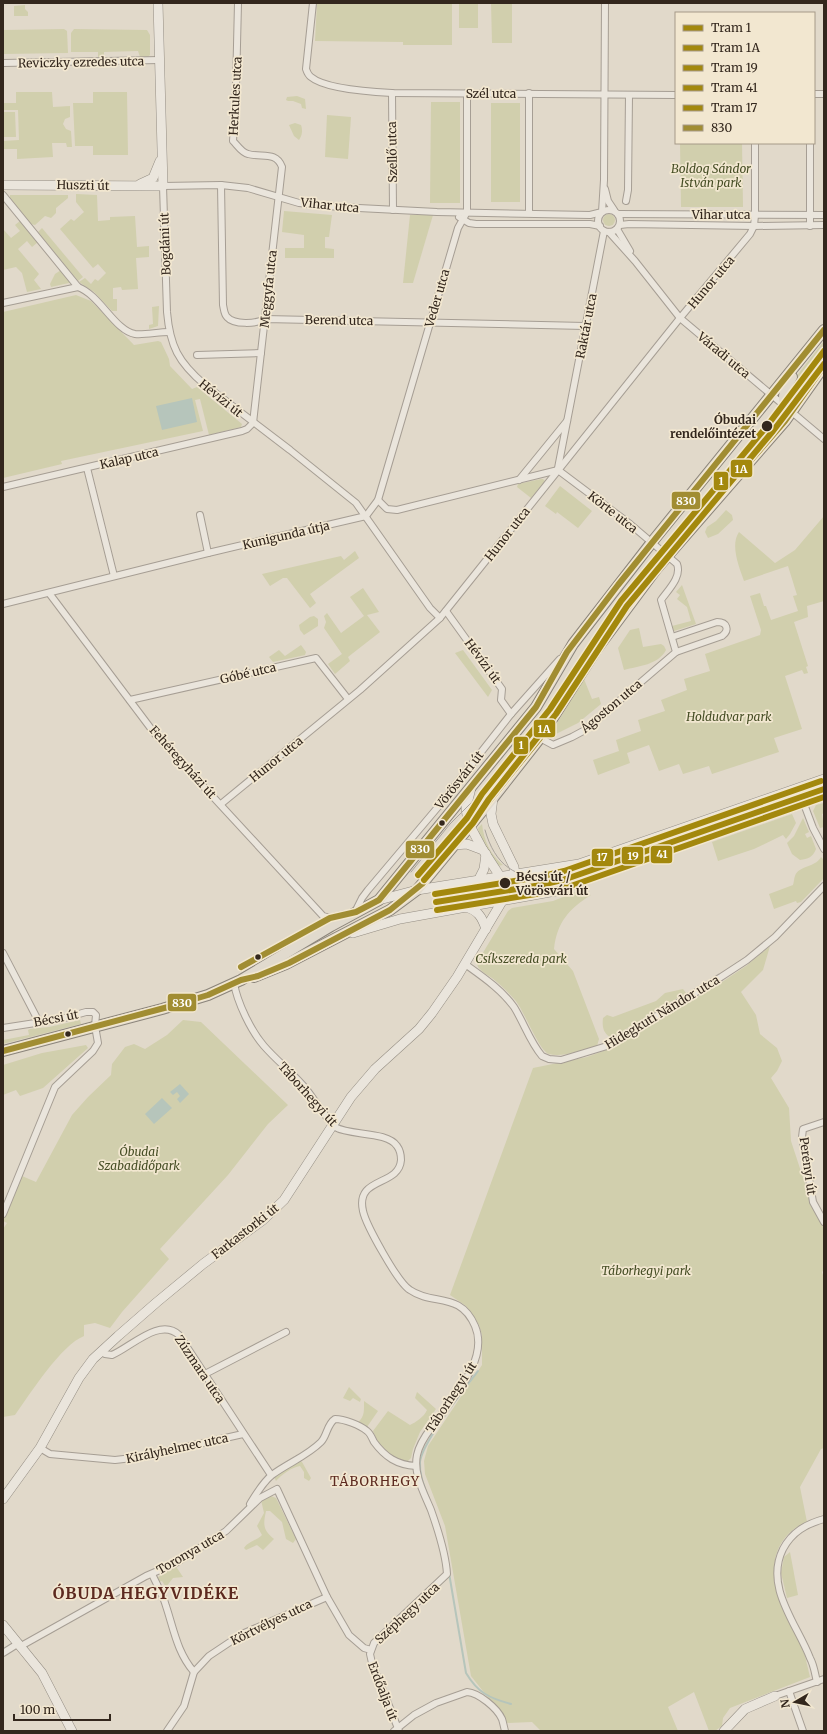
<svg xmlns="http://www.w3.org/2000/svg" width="827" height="1734" viewBox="0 0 827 1734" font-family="Merriweather,serif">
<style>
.green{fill:#d1cfad}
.water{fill:#b6c5bb}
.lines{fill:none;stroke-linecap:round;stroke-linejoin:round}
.stream{stroke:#b6c5bb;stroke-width:2}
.street-casing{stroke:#a69e94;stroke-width:8}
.secondary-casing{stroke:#958e84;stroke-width:10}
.primary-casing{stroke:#8b847a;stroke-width:12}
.street{stroke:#eae5dc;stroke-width:6}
.secondary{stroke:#eae5dc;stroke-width:9}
.primary{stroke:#e1dacd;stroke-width:10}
.tram{stroke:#a9a39c;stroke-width:1}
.bus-1-casing{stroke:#f2e7d0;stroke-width:9}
.bus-1{stroke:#a18d32;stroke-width:6}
.tram-1-casing{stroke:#f2e7d0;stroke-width:9}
.tram-2-casing{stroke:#f2e7d0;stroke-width:9}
.tram-3-casing{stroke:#f2e7d0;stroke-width:9}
.tram-4-casing{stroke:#f2e7d0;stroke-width:9}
.tram-5-casing{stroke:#f2e7d0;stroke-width:9}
.tram-1{stroke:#a3880d;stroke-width:6}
.tram-2{stroke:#a3880d;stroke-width:6}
.tram-3{stroke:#a3880d;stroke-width:6}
.tram-4{stroke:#a3880d;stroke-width:6}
.tram-5{stroke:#a3880d;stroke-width:6}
.stop-dot{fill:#33271d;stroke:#f2e7d0;stroke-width:1.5}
.labels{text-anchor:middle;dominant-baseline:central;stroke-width:3.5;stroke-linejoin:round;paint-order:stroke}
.street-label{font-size:12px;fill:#33271d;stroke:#f2e7d0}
.park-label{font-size:12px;font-style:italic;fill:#464e25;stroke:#f2e7d0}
.stop-label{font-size:12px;font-weight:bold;fill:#33271d;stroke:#f2e7d0;text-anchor:end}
.neighbourhood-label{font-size:13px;letter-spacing:1px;fill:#5d2a20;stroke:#f2e7d0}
.district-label{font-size:16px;font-weight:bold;letter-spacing:1px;fill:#5d2a20;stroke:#f2e7d0}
.line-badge{stroke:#f2e7d0;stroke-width:1.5}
.badge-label{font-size:11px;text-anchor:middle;font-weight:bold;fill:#fff}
</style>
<rect width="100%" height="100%" fill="#e1d9ca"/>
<g class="green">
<path d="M317,3H452V45H403V42L315,41Z"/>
<rect x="459" y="3" width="19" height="25"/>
<path d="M491,3H512V43H492Z"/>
<path d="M25,5V9L28,12V16H14V6Z"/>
<path d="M64,29L67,31L68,53L3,54V30Z"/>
<path d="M74,29L147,30L150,35V55L148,57H140L138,51L104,52V57H98V52H71V33Z"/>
<path d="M16,92H52L53,107L70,106V117L65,119L63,124L66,129L71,131L72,147H67L66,143H52L53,157L17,159V149H3V141L19,140L18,110H3V94L4,103H16Z"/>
<path d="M93,92H127L128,155H93V146H75L73,103H93Z"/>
<path d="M297,96L305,99L306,109L302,108L301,104L293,101H288L286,100L287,97Z"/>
<path d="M431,102H460V203H430Z"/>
<rect x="491" y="103" width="29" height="99"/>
<path d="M3,112H15L16,137H3Z"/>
<path d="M327,115L351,117L348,159L325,157Z"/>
<path d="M295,123L301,125C303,131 302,135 299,140L294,136L289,125Z"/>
<path d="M680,143H742L743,207H681Z"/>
<path d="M76,194L97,195L98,221L110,220V217L135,216L137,247L149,246V257L136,258L138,289L122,290L121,287L113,288V299H117V311H112L94,292L79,282L85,278L91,284L95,279L98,281L106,273L98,264L93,268L60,229L71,219L74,221L84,212L76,202Z"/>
<path d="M10,195H68V198L56,208V213L51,218L45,216L35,225L31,224L10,199Z"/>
<path d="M284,211L332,215L329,237H325V248L334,249V258H285V248H304V235L282,232Z"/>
<circle cx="609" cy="220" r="6"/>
<path d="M410,215H433L413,283H403Z"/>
<path d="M20,221L38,242L32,247L27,241L18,249L39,274L34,280L41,289L27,292L22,273L16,267L3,270V229L11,238L20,231L15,225Z"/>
<path d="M42,228L83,277L78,281L38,232Z"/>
<path d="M61,270L69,278V283L51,287L50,284L55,274Z"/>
<path d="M76,295L91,301L134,345L158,341L161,342L169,359L170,366L192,389L197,387L242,424L241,427L209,435L200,399L195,400L203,431L61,461L62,464L3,478V312Z"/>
<path d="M159,306L158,326L149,329V325L153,324L152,307Z"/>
<path d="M824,341V356L794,398L790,394L795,387L791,383Z"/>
<path d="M541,479H543L545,481L531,498L517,487L518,484Z"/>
<path d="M560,486L592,511L578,528L557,512L556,514L545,506Z"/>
<path d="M726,510L732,515L733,520L718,534L708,538L705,532L707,527L716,521Z"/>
<path d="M824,516V601L807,606L808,617L794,622L808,666L806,667L808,673L804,674L802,670L785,676L802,729L774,738L779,752L712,774L709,766L683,774L679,764L659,771L649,745L627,753L630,763L598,775L593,760L619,751L616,740L641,731L638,720L665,711L661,700L687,690L684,679L710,671L705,654L760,635L761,630L750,596L760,593L764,606H766L771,620L798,611L793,596L797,595L788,566L744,581C739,567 730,545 739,532L775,563L795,550Z"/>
<path d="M355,551L359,558L310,594L316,603L310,608L287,578H283L270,586L262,574L341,556L344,560Z"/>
<path d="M682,585L696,624L674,631L672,626L691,621L687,607L677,599L680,595L676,592Z"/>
<path d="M363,588L379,612L367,615L380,632L348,657L350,661L335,674L328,664L342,654L324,628L326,622L324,616L327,613L341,633L364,616L350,597Z"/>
<path d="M310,617L314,616L318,619V626L304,635L300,630L299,625Z"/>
<path d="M639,628L643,647L661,644L664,646L666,650C658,665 639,666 624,670L618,648L630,630Z"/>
<path d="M301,645L306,652L305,655L273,662L269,657L279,650L285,656Z"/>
<path d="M463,650L492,690L488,697L455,653Z"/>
<path d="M584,679L592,699L599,697L601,704L578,723L554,735L551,733Z"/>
<path d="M824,803V813L822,814L824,827L820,828L813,811L816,805Z"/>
<path d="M792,814L796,823L790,834L786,839L783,835L754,849L718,861L712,842Z"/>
<path d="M803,818L809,832L805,834L807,838L811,836L816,849C813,857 808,859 800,860L792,854L787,843L794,836Z"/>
<path d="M482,824C484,841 490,854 503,865L498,866L480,839L478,828Z"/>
<path d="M821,857L824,860V878L801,902L797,903L796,901L774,909L769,894L793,885C794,882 794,878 795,876C799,865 815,868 821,857Z"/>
<path d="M576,892L591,895C569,909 557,922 554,949L573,971L599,1039L597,1046C583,1049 563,1058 549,1054C539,1051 524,1010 515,1000C508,992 500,984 492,978C488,975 483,973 480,969C477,967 477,964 478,961L508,911L512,908L553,901Z"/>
<path d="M770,946L763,970L741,992L756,1015L760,1034L777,1048L782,1061L777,1071L771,1078L789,1108L791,1141L811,1202L824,1224V1270L822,1272L824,1278V1448L821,1449L800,1487L807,1522C780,1533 770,1557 776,1585L805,1656L810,1677L730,1708L723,1718L722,1726L715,1731H709L694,1692L668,1707L678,1731H541L532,1722L506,1723L498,1710L471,1676L445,1526L425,1474L424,1461L428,1446L482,1365V1335L479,1325L466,1306L450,1295L533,1068L587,1057L614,1047L719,984L746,966Z"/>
<path d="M683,989L686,993L616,1035L610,1037C603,1033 602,1026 603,1018L607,1015L613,1017L656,1001L665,993Z"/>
<path d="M80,1020L81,1024L3,1044V1040L29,1035L28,1030L30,1029L49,1027Z"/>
<path d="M183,1020L201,1022L288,1105L268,1124L228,1175L160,1249L169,1259L122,1312L110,1328L95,1323L84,1325V1336C61,1345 30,1394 15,1415L3,1417V1229L7,1223L3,1221L22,1176L36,1182L72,1115L88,1097L111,1075L112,1064L125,1047L134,1044L145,1049L167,1035Z"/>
<path d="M86,1045L88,1048L43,1088L20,1096L16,1090L3,1095V1065L42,1053Z"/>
<path d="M349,1387L361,1399L360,1402L353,1398L350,1401L343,1398Z"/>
<path d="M417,1392L436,1409L420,1432L413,1449L411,1458L408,1461C388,1460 380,1448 373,1431L388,1411L410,1425C416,1422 424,1417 427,1410L415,1398Z"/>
<path d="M364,1401L378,1411L367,1427L358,1422C365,1417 364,1409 364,1401Z"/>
<path d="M299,1460L302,1462L311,1478L309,1481L304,1478V1472L300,1466C292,1467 281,1475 276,1481L274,1477C281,1470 291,1467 299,1460Z"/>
<path d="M271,1496L276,1498L296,1539L293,1543L286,1539L282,1522L270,1511H266C263,1525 263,1530 274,1539L263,1550L257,1545L246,1550L244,1548C249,1541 256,1541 262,1535L257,1526L264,1513L261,1500Z"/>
<path d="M790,1552L798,1595L787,1598L781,1573L784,1557Z"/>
<path d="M175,1565L183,1577L173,1578L166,1587L162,1581L159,1582L157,1578Z"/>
</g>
<g class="water">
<path d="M192,398L197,422L162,430L156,406Z"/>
<path d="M180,1084L189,1094L180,1103L177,1099L180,1096L177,1092L173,1095L170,1092Z"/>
<path d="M162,1098L172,1108L154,1124L145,1114Z"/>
</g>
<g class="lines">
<g class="stream">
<path d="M430,1501C425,1488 419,1476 420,1462C422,1442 464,1389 478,1371"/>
<path d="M449,1573L466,1673C478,1693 489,1698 511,1704"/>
</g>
<g class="street-casing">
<g id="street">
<path d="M313,3L306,69C307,72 308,75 311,77C325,89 373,92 392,93L676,95"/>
<path d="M3,63L160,60"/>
<path d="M392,93L393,210"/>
<path d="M814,94H824"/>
<path d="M221,185L223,305C224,309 224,314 227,317C234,325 256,324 265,319L585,326"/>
<path d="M605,189L608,201L614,210"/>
<path d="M3,195L78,287C100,295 115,331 135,334C145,335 158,332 169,332"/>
<path d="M626,201L628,190L629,95"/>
<circle cx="609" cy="221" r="11"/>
<path d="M529,213V93"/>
<path d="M618,214L824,215"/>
<path d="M459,217L469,223L476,224H590L600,226"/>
<path d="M620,225L629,224L754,226L824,225"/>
<path d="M810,226V143"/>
<path d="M617,229L630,251"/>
<path d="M609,232L635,261L680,318L824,439"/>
<path d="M3,303L78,287"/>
<path d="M197,355L261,353"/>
<path d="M87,468L114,576"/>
<path d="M558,468L604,231"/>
<path d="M519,480L567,421"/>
<path d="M3,487L242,431L247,429L253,423L282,167C276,151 262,158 248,154C242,153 237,145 233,141L236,87L238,3"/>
<path d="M378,500L387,509L397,510L558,470"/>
<path d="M200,515L208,553"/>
<path d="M49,593L155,734L323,916L330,918L346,914"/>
<path d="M3,604L208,553L366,516L378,500L458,228L467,212V93"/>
<path d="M446,611L502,689L501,700L511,714"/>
<path d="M440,618L430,608L356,503L290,450L205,385C178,362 170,346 167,312L163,186L221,185L248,188L299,203L339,207L437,212L590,215L602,212L604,180L605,3"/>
<path d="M672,637L717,622C727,622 730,630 722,636L676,652"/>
<path d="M130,700L316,658L348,699"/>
<path d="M540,738L553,745L572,737L585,730L676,652L661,600C668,590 682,577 677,564L630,524L558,470"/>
<path d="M798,788L813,828L824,849"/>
<path d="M221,804L360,690L440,618L680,318L750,234L754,226L755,215V143"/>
<path d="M355,912L362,898L368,890L438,807L511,714L560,659"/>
<path d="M3,953L39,1022"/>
<path d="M465,964C483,977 501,989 514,1007C524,1023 530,1042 542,1056L549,1059L561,1060L607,1046L721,977L747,960L775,937L824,886"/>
<path d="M234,983C237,1002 251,1031 264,1046C277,1061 294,1074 307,1090C313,1098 330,1123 335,1127C350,1136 387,1131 397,1146C400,1150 401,1155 401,1160C399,1187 355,1176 363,1211C366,1225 398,1283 410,1290C433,1306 460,1291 475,1326C490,1361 450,1400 431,1428C425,1436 419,1445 417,1455C413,1474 424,1493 431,1510C437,1527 446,1556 447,1574L374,1643L370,1654L372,1663L399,1731"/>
<path d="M3,1028L61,1019L86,1012H93L96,1015L95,1026L98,1043L93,1051L55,1087L3,1214"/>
<path d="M824,1122L803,1129L802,1137L813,1202L824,1222"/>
<path d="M101,1351L105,1354L112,1355C131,1347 160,1317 179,1335L271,1475"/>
<path d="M205,1374L286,1332"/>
<path d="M40,1448L50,1454L115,1460L141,1457L243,1434"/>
<path d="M250,1504C256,1494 263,1482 272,1475C288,1463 307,1456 321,1442C327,1436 327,1424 335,1419C344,1419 360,1425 367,1431C370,1433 372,1438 374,1442C385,1457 397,1465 416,1466"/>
<path d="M152,1574C157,1585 163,1595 166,1606C174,1630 177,1652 194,1672"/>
<path d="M21,1646L146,1576L176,1563L226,1531L260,1498L277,1489L327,1597L349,1635L364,1648L371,1650"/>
<path d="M3,1653L19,1643"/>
<path d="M817,1682C815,1674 814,1665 810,1658C797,1624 764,1587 783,1549C792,1532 806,1524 824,1519"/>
<path d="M789,1691L803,1731"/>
<path d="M775,1696L824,1679"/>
<path d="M167,1731L184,1706L194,1672L209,1656L242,1634L327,1597"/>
<path d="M394,1731L414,1715L436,1703L467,1692C479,1693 497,1708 502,1719C503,1722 504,1727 505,1731"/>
</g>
</g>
<g class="secondary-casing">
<g id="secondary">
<path d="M140,184L153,178L160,161"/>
<path d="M3,185L163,186L158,3"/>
<path d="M471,788L466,808L468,822L483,850L503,881"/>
<path d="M454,845L467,844L483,850"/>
<path d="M478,881L484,869L486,854"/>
<path d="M379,900L417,890L579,864L824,779"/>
<path d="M465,907C478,910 482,917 486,929"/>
<path d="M353,933L400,919L556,891L621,866L824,796"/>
<path d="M3,1499L40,1448L79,1378L93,1359L118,1336L157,1302L203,1264L263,1220L284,1200L351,1097L375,1069L419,1029L432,1013L457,977L510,888L515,875L514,867L493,824L491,814L493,798"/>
<path d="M3,1625L42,1673L72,1731"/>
<path d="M724,1731L745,1709L775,1696"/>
</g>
</g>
<g class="primary-casing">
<g id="primary">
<path d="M786,407C781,396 786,387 792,377"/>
<path d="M254,977L286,964L390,910L417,890L493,798L540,738L596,650L657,568L785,421L824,366"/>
<path d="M3,1051L162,1009L208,995L241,980L331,926L379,900L536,707L573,644L652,542L824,330"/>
</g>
</g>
<use href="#street" class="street"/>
<use href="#secondary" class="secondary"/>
<use href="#primary" class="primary"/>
<g class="tram">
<path d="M485,830C495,865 515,880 552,877"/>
<path d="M411,872L450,824L471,803L493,776"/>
</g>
<g class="bus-1-casing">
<g id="bus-1">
<path d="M241,967L330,918L356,912L379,900L536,707L567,652L618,585L824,330"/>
<path d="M3,1051L168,1007L208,995L241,980L258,976L289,963L390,910L422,884L540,738L596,650L657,568L785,421L824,366"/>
</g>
</g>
<use href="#bus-1" class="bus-1"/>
<g class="tram-1-casing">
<path id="tram-1" d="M418,875L467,818L482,794L550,709L621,601L767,426L824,351"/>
</g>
<g class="tram-2-casing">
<path id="tram-2" d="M424,880L473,823L489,799L556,714L627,606L773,431L824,364"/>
</g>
<g class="tram-3-casing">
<path id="tram-3" d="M436,902L541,885L566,879L824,789"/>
</g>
<g class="tram-4-casing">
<path id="tram-4" d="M437,910L542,893L568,887L824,797"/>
</g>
<g class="tram-5-casing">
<path id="tram-5" d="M435,894L539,877L564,871L821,781"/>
</g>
<use href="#tram-1" class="tram-1"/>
<use href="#tram-2" class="tram-2"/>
<use href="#tram-3" class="tram-3"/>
<use href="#tram-4" class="tram-4"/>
<use href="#tram-5" class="tram-5"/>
</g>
<g class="stop-dot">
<circle cx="767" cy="426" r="6"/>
<circle cx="442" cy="823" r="3.5"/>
<circle cx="505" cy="883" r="6"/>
<circle cx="258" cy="957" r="3.5"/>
<circle cx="68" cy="1034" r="3.5"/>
</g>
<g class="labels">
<g class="street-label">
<text transform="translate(81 62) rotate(-1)">Reviczky ezredes utca</text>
<text x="491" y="93">Szél utca</text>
<text transform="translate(235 96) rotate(-87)">Herkules utca</text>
<text transform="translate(392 152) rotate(-91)">Szellő utca</text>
<text transform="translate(83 185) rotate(1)">Huszti út</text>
<text transform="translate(330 205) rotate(6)">Vihar utca</text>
<text x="721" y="214">Vihar utca</text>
<text transform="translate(165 244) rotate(-92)">Bogdáni út</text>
<text transform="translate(711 282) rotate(-50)">Hunor utca</text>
<text transform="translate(268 289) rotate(-84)">Meggyfa utca</text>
<text transform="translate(437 298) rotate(-74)">Veder utca</text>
<text transform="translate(339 320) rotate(1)">Berend utca</text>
<text transform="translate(586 326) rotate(-79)">Raktár utca</text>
<text transform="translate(724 355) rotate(40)">Váradi utca</text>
<text transform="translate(221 398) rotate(39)">Hévízi út</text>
<text transform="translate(129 458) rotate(-13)">Kalap utca</text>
<text transform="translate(613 512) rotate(38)">Körte utca</text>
<text transform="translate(507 534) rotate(-52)">Hunor utca</text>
<text transform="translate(286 535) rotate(-13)">Kunigunda útja</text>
<text transform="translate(483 661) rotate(54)">Hévízi út</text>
<text transform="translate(248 673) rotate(-13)">Góbé utca</text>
<text transform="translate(611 706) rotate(-40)">Ágoston utca</text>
<text transform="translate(276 759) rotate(-39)">Hunor utca</text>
<text transform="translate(183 762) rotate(48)">Fehéregyházi út</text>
<text transform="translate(459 780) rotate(-52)">Vörösvári út</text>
<text transform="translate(662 1012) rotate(-31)">Hidegkuti Nándor utca</text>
<text transform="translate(56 1018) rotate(-11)">Bécsi út</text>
<text transform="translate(308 1094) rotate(48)">Táborhegyi út</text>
<text transform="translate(808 1166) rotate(82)">Perényi út</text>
<text transform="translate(245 1231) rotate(-38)">Farkastorki út</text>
<text transform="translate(200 1369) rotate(56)">Zúzmara utca</text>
<text transform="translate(451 1397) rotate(-57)">Táborhegyi út</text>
<text transform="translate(177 1448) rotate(-12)">Királyhelmec utca</text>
<text transform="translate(190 1552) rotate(-30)">Toronya utca</text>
<text transform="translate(407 1613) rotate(-43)">Széphegy utca</text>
<text transform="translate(271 1622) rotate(-26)">Körtvélyes utca</text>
<text transform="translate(383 1691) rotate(69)">Erdőalja út</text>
</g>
<g class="park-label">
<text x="711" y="168">Boldog Sándor<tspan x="711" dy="14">István park</tspan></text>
<text x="729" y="716">Holdudvar park</text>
<text x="521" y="958">Csíkszereda park</text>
<text x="139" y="1151">Óbudai<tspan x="139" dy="14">Szabadidőpark</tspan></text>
<text x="646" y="1270">Táborhegyi park</text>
</g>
<g class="stop-label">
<text x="756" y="419">Óbudai<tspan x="756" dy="14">rendelőintézet</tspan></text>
<text x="516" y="876" text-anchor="start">Bécsi út /<tspan x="516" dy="14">Vörösvári út</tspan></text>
</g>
<g class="neighbourhood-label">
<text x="375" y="1481">TÁBORHEGY</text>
</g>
<g class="district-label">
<text x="146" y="1593">ÓBUDA HEGYVIDÉKE</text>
</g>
</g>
<g class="line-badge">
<rect x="730" y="459" width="23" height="19" rx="4" fill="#a3880d"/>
<rect x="713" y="471" width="16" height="20" rx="4" fill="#a3880d"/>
<rect x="671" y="491" width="30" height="19" rx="4" fill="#a18d32"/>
<rect x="533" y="719" width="23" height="19" rx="4" fill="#a3880d"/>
<rect x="513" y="736" width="16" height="19" rx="4" fill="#a3880d"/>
<rect x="405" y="840" width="30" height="19" rx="4" fill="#a18d32"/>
<rect x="650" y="845" width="23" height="19" rx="4" fill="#a3880d"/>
<rect x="621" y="846" width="23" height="19" rx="4" fill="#a3880d"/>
<rect x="591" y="848" width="23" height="19" rx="4" fill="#a3880d"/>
<rect x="167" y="993" width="30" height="19" rx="4" fill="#a18d32"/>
</g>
<g class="badge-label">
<text x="741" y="473">1A</text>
<text x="721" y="485">1</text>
<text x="686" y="505">830</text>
<text x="544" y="733">1A</text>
<text x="521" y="749">1</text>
<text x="420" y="853">830</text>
<text x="662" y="858">41</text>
<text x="633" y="860">19</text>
<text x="602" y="861">17</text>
<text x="182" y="1007">830</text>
</g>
<rect width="827" height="1734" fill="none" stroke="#33271d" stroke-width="8"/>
<rect x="675" y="12" width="140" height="132" fill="#f2e7d0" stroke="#a69a88"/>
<rect x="683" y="25" width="20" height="6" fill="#a3880d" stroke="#a69a88"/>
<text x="711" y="32" font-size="12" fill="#33271d">Tram 1</text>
<rect x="683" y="45" width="20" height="6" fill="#a3880d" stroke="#a69a88"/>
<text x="711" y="52" font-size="12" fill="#33271d">Tram 1A</text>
<rect x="683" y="65" width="20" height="6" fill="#a3880d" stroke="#a69a88"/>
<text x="711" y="72" font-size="12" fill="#33271d">Tram 19</text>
<rect x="683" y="85" width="20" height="6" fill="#a3880d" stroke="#a69a88"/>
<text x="711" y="92" font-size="12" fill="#33271d">Tram 41</text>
<rect x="683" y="105" width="20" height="6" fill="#a3880d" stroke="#a69a88"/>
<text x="711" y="112" font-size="12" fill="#33271d">Tram 17</text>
<rect x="683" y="125" width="20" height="6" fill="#a18d32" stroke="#a69a88"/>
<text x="711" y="132" font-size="12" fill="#33271d">830</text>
<g transform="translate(795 1702) rotate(261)" stroke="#f2e7d0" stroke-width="3" paint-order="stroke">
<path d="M0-3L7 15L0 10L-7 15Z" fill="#33271d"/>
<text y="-6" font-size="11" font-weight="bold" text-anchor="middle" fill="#33271d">N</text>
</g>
<path d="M14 1714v6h96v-6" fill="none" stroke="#33271d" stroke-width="2"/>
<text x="20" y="1714" font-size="12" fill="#33271d" stroke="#f2e7d0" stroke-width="3" paint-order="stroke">100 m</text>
</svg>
